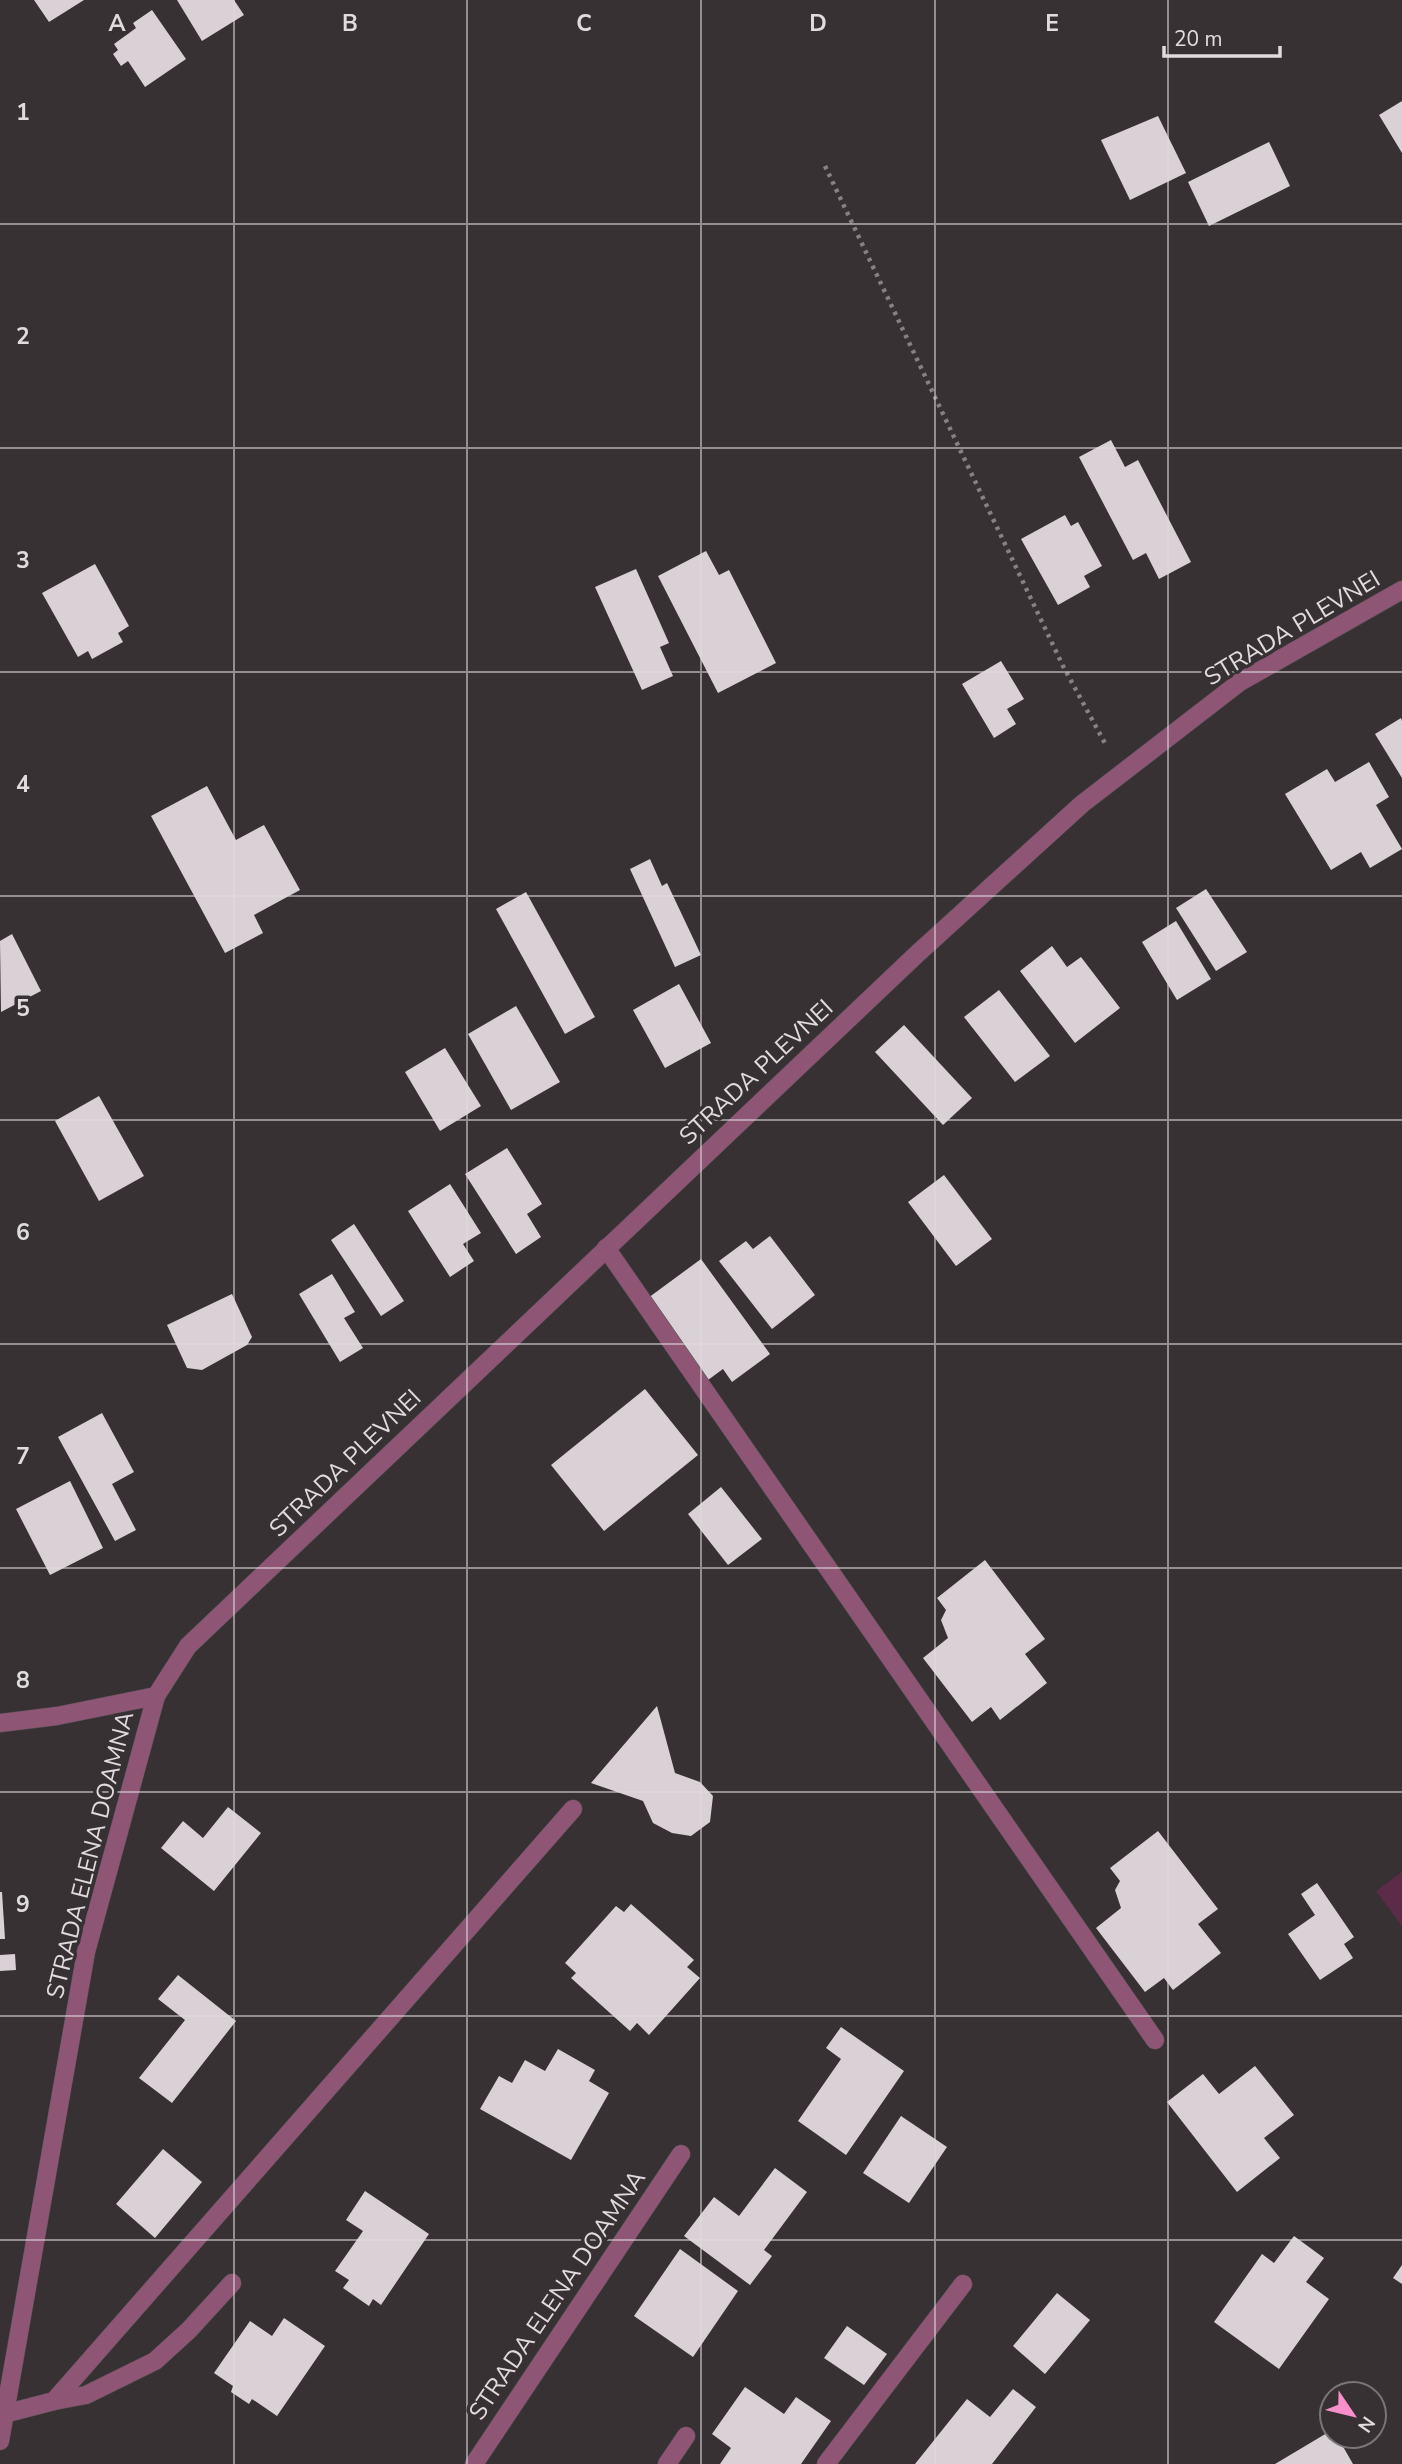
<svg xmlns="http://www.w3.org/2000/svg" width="1402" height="2464" viewBox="0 0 1402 2464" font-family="'Nunito Sans',sans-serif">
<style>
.green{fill:#5c2b47}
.building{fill:#d9d1d5}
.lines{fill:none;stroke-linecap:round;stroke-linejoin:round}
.minor-casing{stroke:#555053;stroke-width:19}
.path{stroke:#868183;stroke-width:4.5;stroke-dasharray:3.5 5;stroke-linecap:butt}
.minor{stroke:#8e5674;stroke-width:18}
.grid{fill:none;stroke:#e0dcde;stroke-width:2;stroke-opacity:0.55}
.labels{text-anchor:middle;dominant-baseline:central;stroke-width:7;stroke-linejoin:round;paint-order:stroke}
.street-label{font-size:24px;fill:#e0dcde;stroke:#373134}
.grid-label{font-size:23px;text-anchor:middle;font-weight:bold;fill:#e0dcde;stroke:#373134;stroke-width:7;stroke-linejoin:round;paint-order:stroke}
</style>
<rect width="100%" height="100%" fill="#373134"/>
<path class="green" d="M1402,1872V1926L1376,1891Z"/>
<g class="building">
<path d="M34,0H84L49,22Z"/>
<path d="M177,0H234L244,15L202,41Z"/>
<path d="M152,10L186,59L145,87L128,61L121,66L113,54L118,50L114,44L136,28L133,23Z"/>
<path d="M1402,101V153L1379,115Z"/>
<path d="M1158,116L1186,173L1130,200L1101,140Z"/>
<path d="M1269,142L1290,186L1209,226L1188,182Z"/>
<path d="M1111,440L1125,467L1138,460L1191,562L1159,579L1146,553L1133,560L1079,457Z"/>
<path d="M1065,515L1071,526L1078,522L1102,566L1084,576L1090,587L1058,605L1021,539Z"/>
<path d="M706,551L719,575L729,570L776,663L718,693L658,576Z"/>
<path d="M95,564L129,626L118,633L123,642L92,659L88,651L78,657L42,593Z"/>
<path d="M636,569L669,643L660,647L673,676L642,690L595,587Z"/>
<path d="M1001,661L1024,699L1007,709L1016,724L994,738L962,684Z"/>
<path d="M1401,718L1402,721V778L1375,734Z"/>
<path d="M1369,762L1389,797L1376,805L1402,849L1370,868L1361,852L1331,870L1285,794L1327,769L1335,782Z"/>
<path d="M207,786L236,840L264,825L300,890L254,915L263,933L225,953L151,816Z"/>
<path d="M650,859L662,886L667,883L701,955L675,967L630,869Z"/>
<path d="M1206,889L1247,952L1216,971L1176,908Z"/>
<path d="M526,892L595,1017L565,1034L496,909Z"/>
<path d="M1176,921L1211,979L1177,1000L1142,942Z"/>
<path d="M12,934L41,991L1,1012L0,941Z"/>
<path d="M1052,946L1067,967L1081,957L1120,1008L1075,1043L1020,971Z"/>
<path d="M679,984L711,1043L665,1068L633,1010Z"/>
<path d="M999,990L1050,1056L1015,1082L964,1017Z"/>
<path d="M516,1006L560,1082L511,1110L468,1034Z"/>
<path d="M904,1025L972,1098L943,1125L875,1052Z"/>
<path d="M445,1048L481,1106L440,1131L405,1072Z"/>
<path d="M99,1096L144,1176L99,1201L55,1121Z"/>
<path d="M507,1148L542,1204L527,1214L541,1237L516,1254L465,1174Z"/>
<path d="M944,1175L992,1239L956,1266L908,1202Z"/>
<path d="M450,1184L481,1233L463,1244L474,1261L450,1277L408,1211Z"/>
<path d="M354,1224L404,1301L381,1316L331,1240Z"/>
<path d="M770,1236L815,1295L772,1329L719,1261L746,1241L753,1249Z"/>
<path d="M701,1259L770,1354L732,1382L723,1369L708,1380L648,1298Z"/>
<path d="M332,1274L355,1312L344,1318L363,1348L340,1362L299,1294Z"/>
<path d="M232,1294L252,1337L247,1345L202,1370L187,1368L167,1325Z"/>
<path d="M645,1389L698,1455L604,1531L551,1465Z"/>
<path d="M102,1413L134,1472L112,1484L136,1530L115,1541L58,1437Z"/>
<path d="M70,1481L103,1548L50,1575L16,1509Z"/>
<path d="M721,1487L762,1539L728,1565L688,1514Z"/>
<path d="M985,1560L1045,1639L1025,1654L1047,1683L1000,1720L991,1707L972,1722L923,1658L948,1638L941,1620L946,1610L937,1598Z"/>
<path d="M657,1706L675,1773L700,1782L713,1796L710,1822L691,1836L672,1833L653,1823L643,1801L591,1783Z"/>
<path d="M228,1807L261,1833L214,1891L161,1848L183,1821L203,1838Z"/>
<path d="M1158,1831L1218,1909L1198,1924L1221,1953L1173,1990L1164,1978L1145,1992L1096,1928L1121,1908L1115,1890L1120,1881L1110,1868Z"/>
<path d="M1317,1883L1354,1937L1344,1944L1353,1958L1320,1980L1288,1934L1315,1915L1301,1894Z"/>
<path d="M0,1892H2L5,1939H0Z"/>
<path d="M631,1904L694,1960L687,1967L700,1978L649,2035L637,2023L630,2031L571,1978L576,1973L565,1963L616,1906L624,1912Z"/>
<path d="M15,1954L16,1970L0,1971V1955Z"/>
<path d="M178,1975L236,2021L172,2103L139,2078L185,2020L158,1999Z"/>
<path d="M841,2027L904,2071L846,2155L798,2121L841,2059L826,2048Z"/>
<path d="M558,2049L595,2070L589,2081L609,2093L571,2160L480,2109L499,2076L512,2083L525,2060L545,2071Z"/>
<path d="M1255,2066L1294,2115L1264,2138L1280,2158L1237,2192L1167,2102L1203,2074L1219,2094Z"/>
<path d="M901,2116L947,2147L909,2203L863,2173Z"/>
<path d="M163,2149L202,2182L155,2238L116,2204Z"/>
<path d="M775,2168L807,2192L764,2250L772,2256L750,2285L684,2236L714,2197L739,2216Z"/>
<path d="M365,2191L429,2234L381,2305L373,2299L369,2306L343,2288L349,2280L335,2271L363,2231L346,2220Z"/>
<path d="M1294,2236L1324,2258L1306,2282L1329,2299L1279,2369L1214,2322L1262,2254L1274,2263Z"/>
<path d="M680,2249L738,2291L693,2357L634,2316Z"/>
<path d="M1402,2265V2284L1393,2278Z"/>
<path d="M1057,2293L1090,2320L1045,2374L1013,2346Z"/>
<path d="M284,2318L325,2346L277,2416L252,2399L249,2404L231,2392L233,2386L214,2373L250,2321L272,2336Z"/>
<path d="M847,2326L887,2354L864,2385L824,2358Z"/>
<path d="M745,2387L784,2414L796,2397L831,2421L801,2464H720L731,2448L712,2434Z"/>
<path d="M1013,2389L1036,2407L992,2464H915L967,2399L990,2417Z"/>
<path d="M1332,2430V2436H1337L1353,2464H1275Z"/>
</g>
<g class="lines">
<g class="minor-casing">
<g id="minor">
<path d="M606,1248L1155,2040"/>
<path d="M0,1723L57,1716L156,1696"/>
<path d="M54,2401L86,2395L155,2361L189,2330L232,2283"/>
<path d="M4,2414L54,2401L573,1809"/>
<path d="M0,2441L86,1952L156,1696L188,1646L917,954L1082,804L1240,682L1402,590"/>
<path d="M474,2464L681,2154"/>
<path d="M667,2464L686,2436"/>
<path d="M826,2464L963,2284"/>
</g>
</g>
<path class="path" d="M825,166L1063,666L1107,747"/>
<use href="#minor" class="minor"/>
</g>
<path class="grid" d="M234,0V2464M467,0V2464M701,0V2464M935,0V2464M1168,0V2464M0,224H1402M0,448H1402M0,672H1402M0,896H1402M0,1120H1402M0,1344H1402M0,1568H1402M0,1792H1402M0,2016H1402M0,2240H1402"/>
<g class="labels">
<g class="street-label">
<text transform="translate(1292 628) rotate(-31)">STRADA PLEVNEI</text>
<text transform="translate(756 1072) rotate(-43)">STRADA PLEVNEI</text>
<text transform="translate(345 1463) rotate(-44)">STRADA PLEVNEI</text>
<text transform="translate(90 1855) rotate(-76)">STRADA ELENA DOAMNA</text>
<text transform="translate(557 2295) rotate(-56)">STRADA ELENA DOAMNA</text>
</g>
</g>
<g class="grid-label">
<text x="117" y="31">A</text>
<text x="350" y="31">B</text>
<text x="584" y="31">C</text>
<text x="818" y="31">D</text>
<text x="1052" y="31">E</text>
<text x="23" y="120">1</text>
<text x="23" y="344">2</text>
<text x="23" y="568">3</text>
<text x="23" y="792">4</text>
<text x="23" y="1016">5</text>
<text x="23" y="1240">6</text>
<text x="23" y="1464">7</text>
<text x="23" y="1688">8</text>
<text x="23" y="1912">9</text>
</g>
<g transform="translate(1353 2415) rotate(125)"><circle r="33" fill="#373134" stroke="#7b7578" stroke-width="2"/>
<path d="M0-5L12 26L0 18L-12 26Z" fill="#f98fca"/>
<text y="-10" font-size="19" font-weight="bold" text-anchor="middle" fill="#e0dcde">N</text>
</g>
<path d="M1164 46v10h116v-10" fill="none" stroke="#e0dcde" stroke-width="3.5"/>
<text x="1174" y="46" font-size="21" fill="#e0dcde" stroke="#373134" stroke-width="5" paint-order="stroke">20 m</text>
</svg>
